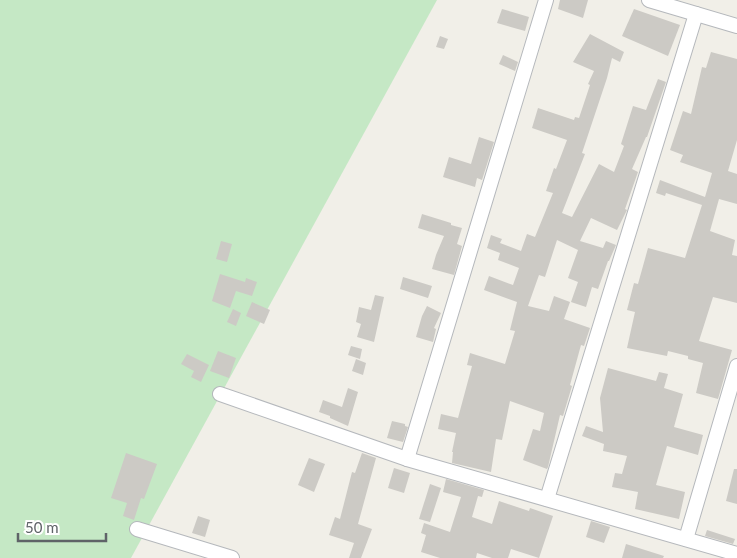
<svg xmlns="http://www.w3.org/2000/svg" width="737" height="558" viewBox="0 0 737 558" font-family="Lato,sans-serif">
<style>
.green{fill:#c5e8c5}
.building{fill:#cccac5}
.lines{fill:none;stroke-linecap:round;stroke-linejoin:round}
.minor-casing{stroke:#b5b8bc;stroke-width:16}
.minor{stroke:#fff;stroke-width:14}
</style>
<rect width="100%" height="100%" fill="#f1efe8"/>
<path class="green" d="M0,0H437L131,558H0Z"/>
<g class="building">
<path d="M560,0H588L583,18L558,9Z"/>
<path d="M502,9L529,17L525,31L497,23Z"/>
<path d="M634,9L680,25L668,56L622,36Z"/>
<path d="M590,34L624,52L620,62L612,58L607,78L582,153L585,154L562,213L572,217L599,164L614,172L624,146L621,144L633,106L646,110L658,79L666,82L647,137H646L632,169L638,172L625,209L627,210L617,230L591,218L580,241L603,248L606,241L616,245L609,261H608L598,289L592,287L586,307L571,302L578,282L568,278L578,250L557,240L545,277L539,275L528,306L549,311L554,296L570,302L564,319L590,328L584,346L581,345L570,385L572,386L563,416L560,415L548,467L547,469L523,460L533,429L540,431L544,413L510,401L502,440L496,439L491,472L452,463L453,452H452L456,433L438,429L441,414L458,418L472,366L467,365L470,353L505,364L515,331L510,330L517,302L484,290L489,276L513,285L519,268L498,260L500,253L487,248L491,235L502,239L500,243L521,251L527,234L535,237L553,193L546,191L554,168L556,169L567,140L532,128L538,108L574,120L575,117L579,118L590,85L588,84L594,71L573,62Z"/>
<path d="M440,36L448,39L444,49L436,47Z"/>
<path d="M711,52L737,59V140L728,171L737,174V204L719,199L710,231L735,240L732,255L737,256V303L713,297L699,341L732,350L718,399L696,393L703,363L688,359V356L668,351L667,356L627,348L635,312L627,310L634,283L638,284L648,248L685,258L702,205L666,193L665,196L656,193L660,180L705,197L712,173L680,162L683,155L670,150L683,111L691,114L702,67L706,68Z"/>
<path d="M503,55L518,62L515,71L499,64Z"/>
<path d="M479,137L494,142L482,180L477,178L475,187L443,177L449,157L471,164Z"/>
<path d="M422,214L451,223V225L462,228L457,244L462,246L454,275L432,269L436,255L444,236L418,228Z"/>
<path d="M221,241L232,244L227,262L216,259Z"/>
<path d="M220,274L245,282L246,278L257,282L252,296L236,291L230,308L212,301Z"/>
<path d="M403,277L432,286L428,298L400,289Z"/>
<path d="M375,295L384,297L374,342L357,337L361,324L356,322L359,307L371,310Z"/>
<path d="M252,302L270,310L264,324L246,316Z"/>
<path d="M427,306L441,313L434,328L436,329L433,342L416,337L422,316Z"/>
<path d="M233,309L241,313L236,326L227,322Z"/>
<path d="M351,346L362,349L360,359L348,355Z"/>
<path d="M218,351L236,358L229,378L210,371Z"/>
<path d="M187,354L209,365L201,382L191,377L194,371L181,364Z"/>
<path d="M356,359L366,363L363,375L352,371Z"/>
<path d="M608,368L656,381L659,372L668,374L664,388L683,394L674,427L703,435L698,455L667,446L656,485L685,492L679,519L635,509L638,492L612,487L615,473L622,474L627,456L603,451L604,444L582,436L586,426L603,432L600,398Z"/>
<path d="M348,388L358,392L348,426L330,418V416L319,412L323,400L342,407Z"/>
<path d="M392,421L405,424V426L408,427L403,442L387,438Z"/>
<path d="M126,453L157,464L144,499L141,498L134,520L123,516L127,503L111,498Z"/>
<path d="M362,453L376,458L358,524L372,529L361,558H349L354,543L329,535L335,517L340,519L352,472L355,473Z"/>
<path d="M309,458L325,464L314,492L298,485Z"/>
<path d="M394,468L410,473L404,493L388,488Z"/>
<path d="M734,469H737V504L726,501Z"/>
<path d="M446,479L484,490L482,497L478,496L472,517L492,524L499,501L529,511L530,508L553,516L539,558L511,549L508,558H492L477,553L476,558H440L421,552L426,535L421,533L424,523L450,532L461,497L443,492Z"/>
<path d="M430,484L441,488L430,522L419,519Z"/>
<path d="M198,516L210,520L205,537L192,533Z"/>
<path d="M591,521L610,527L604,543L586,537Z"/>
<path d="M707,530L735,539L733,544L705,536Z"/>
<path d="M626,544L664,556L663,558H622Z"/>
</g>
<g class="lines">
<g class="minor-casing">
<g id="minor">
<path d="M649,0L737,26"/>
<path d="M220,394L407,459L737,554"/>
<path d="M407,459L546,0"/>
<path d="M547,499L696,14"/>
<path d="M137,529L232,558"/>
<path d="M686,539L737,366"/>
</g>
</g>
<use href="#minor" class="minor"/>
</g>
<path d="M18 533v8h88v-8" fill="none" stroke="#5f6368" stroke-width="2.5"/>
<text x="25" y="533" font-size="15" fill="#5f6368" stroke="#ffffff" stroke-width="4" paint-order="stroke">50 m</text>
</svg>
